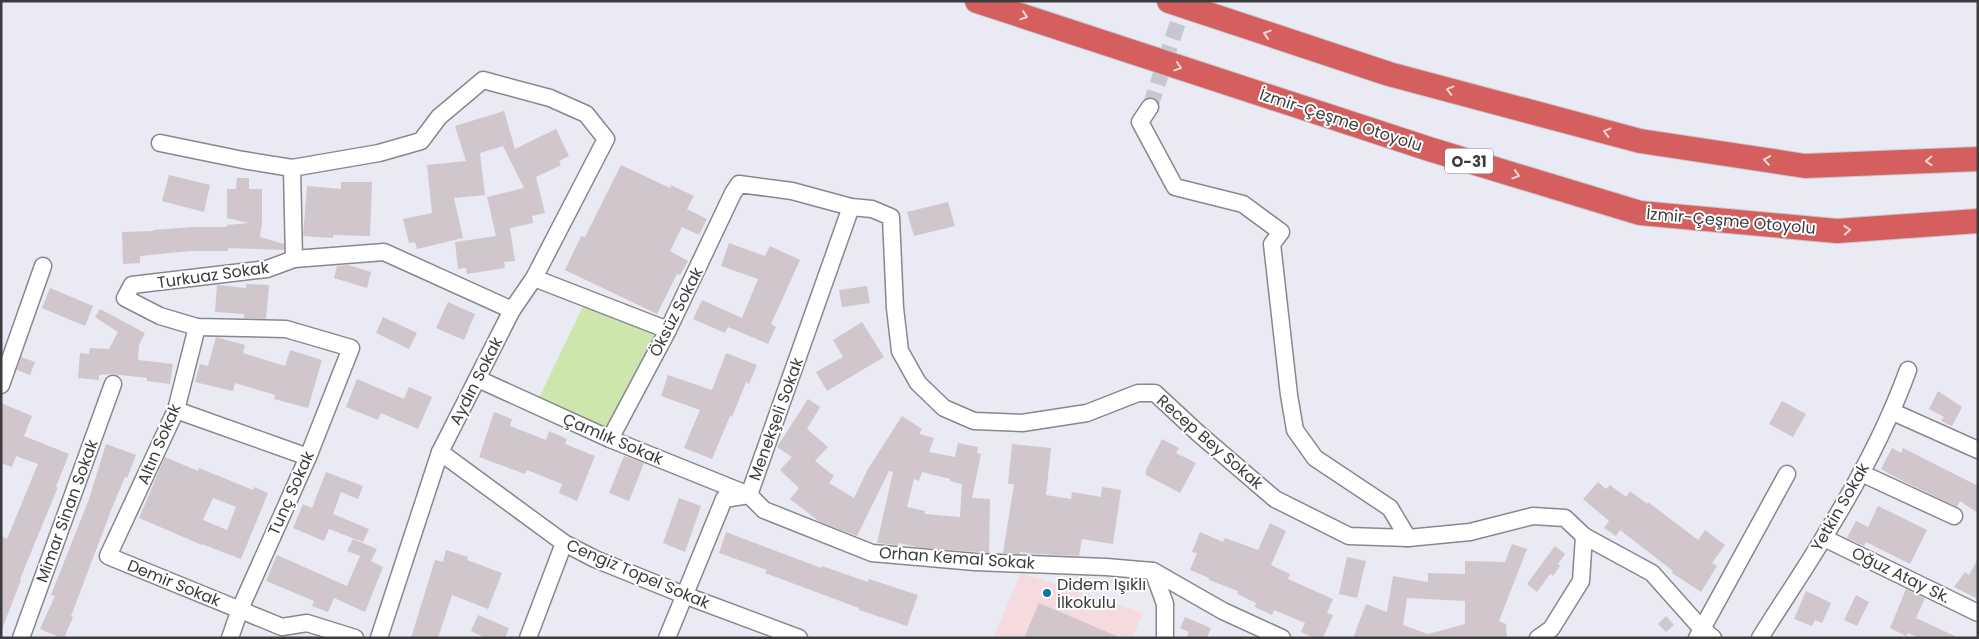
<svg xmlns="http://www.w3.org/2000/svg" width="1979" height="639" viewBox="0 0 1979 639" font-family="Poppins,sans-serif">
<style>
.industrial{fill:#f5dade}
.green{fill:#cce6ab}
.building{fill:#d0c6cb;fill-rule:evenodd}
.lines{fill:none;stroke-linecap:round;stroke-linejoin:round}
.minor-tunnel{stroke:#c7c7d0;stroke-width:16;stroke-dasharray:16 8;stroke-linecap:butt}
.minor-casing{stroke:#87878f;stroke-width:19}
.highway-casing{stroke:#c8c8c9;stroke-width:26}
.minor{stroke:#fff;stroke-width:16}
.highway{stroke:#d55f5f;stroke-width:24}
.oneway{stroke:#f4d7d7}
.poi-dot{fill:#0a75a0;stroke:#fff;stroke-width:2}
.labels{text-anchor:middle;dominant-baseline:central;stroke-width:4;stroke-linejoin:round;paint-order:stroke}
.shield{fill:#fff;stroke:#767679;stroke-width:1}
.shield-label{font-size:15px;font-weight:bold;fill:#3c3c3f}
.street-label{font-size:16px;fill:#3c3c3f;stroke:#fff}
.poi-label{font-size:16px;fill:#3c3c3f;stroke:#fff;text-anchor:start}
</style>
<rect width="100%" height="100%" fill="#eaeaf4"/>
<path class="industrial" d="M1021,573L1143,613L1132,638H993Z"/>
<path class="green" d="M585,302L656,330L610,430L538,400Z"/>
<g class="building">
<path d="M504,111L515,149L556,129L569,156L559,161L561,165L536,177L545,213L532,216L533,223L510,228L515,261L504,262L505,268L467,274L466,268L458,269L455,242L496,236L487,197L524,188L503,146L480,153L485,195L454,198L463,238L417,249L415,242L409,243L403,219L432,213L427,165L466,161L455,126Z"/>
<path d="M621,165L670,188L671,185L694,196L687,209L707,219L699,235L682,227L670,251L688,261L680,275L677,274L657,314L565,270L581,236L585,237Z"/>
<path d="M169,175L210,185L204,212L162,201Z"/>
<path d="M237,178H249V189H262V222L260,237L284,244V250L228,248V251H190L140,256V263L123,264L122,232L153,231V230L193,227H227V225L249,223L227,218V189H236Z"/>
<path d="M341,182H372L370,236L333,235V238L303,236L307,186L341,189Z"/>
<path d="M948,202L955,226L914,236L907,212Z"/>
<path d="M729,243L765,256L770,246L800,260L771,324L776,327L768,344L728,327L725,333L693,319L702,300L742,318L758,279L721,266Z"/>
<path d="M348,265L371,272L367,288L334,278L337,266Z"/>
<path d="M246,284L269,285L266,319L244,318V314L215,312L217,285L246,288Z"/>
<path d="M867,286L870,303L842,307L839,290Z"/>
<path d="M50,288L93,306L85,326L42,308Z"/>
<path d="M448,302L475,314L464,340L436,328Z"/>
<path d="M100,309L145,333L139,345L138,360L173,364L170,384L147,381V378L112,374L99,375V380L78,378L80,353L89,354L90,348L109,349L118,332L95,317Z"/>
<path d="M383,317L417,333L409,349L376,333Z"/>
<path d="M862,322L884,357L827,391L816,372L843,357L833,340Z"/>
<path d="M216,337L245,345L243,353L285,366L290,350L322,360L308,408L274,399L275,395L235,383L233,391L195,382L200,364L208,366Z"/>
<path d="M726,353L757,365L749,384L746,382L732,417L730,416L712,459L684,448L700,410L661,396L668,375L712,390Z"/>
<path d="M21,357L35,362L30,375L17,370Z"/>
<path d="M357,379L404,399L409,387L432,397L418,429L381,413L378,420L346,407Z"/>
<path d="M1938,391L1962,407L1952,426L1941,421L1944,417L1929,409Z"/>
<path d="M808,399L820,407L807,429L828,447L815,461L834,476L829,483L854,498L868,469L902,416L922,429L919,434L934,438L929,452L955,457L958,443L978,447L977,453L981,454L972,498L990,499L989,553L916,547L899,543L898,545L877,543L893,472L889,471L857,536L820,522L790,499L799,488L780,470L792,457L777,447ZM922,472L950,479V481L962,484L960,517L925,514V511L907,507L914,479L919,481Z"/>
<path d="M1782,401L1806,414L1793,437L1769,424Z"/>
<path d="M1,403L32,416L24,436L69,454L56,487H58L20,579L21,580L2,629L1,536L7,539L38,464L16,456L12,467L1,463Z"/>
<path d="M494,412L512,419L510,426L546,440L549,431L567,439L565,444L595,456L577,501L559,493L562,484L527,470L525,474L479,457Z"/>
<path d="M1162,439L1179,448L1176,453L1196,463L1180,493L1146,475V470Z"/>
<path d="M106,444L136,455L127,478L125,477L112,508L71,616L73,617L64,638H61L40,629L55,596L51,595L89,499Z"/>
<path d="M1012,444L1051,448L1046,495L1071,499L1072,492L1101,497L1102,487L1121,490L1113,544L1082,539L1079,556L1037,554L1020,552V554L1003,553L1014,484H1008Z"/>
<path d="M1892,448L1901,453L1903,448L1978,486V513L1960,501L1957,507L1899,479L1881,469Z"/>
<path d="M624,456L644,463L629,501L609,493Z"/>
<path d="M165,457L198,471L199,468L253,490L254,487L268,493L241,559L202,544V545L139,518ZM213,498L236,507L227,530L203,520Z"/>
<path d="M326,472L363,486L358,499L341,492L333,514L369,529L363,542L329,529L324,541L293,528L303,504L312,508Z"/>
<path d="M1598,482L1606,489L1610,485L1626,497L1630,491L1647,504L1648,502L1698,540L1705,530L1725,545L1712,563L1717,566L1701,592L1672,573L1673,571L1620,530L1616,536L1604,528L1609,521L1583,499Z"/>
<path d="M679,498L701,506L685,552L663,543Z"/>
<path d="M1878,506L1927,530L1910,564L1866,542L1864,546L1847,538L1856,521L1868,527Z"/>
<path d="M1270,523L1286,531L1271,565L1290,574L1288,579L1333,599L1327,613L1333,615L1323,638H1315L1301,632L1305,623L1274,610L1272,615L1255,607L1256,603L1237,594L1238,591L1209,580V578L1190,570L1197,553L1192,552L1200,532L1223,542L1225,538L1258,550Z"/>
<path d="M726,532L821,568L822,566L868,582L869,579L918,595L907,626L859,610V608L765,573L767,570L719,553Z"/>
<path d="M353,539L377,549L371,561L383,567L365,612L334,598L328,612L312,606L314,601L266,581L277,555L347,586L360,556L347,551Z"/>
<path d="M1512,544L1527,549L1499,621L1506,624L1507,638H1353L1366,604L1387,612L1393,576L1428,582V573L1465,574V561L1505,562ZM1407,598L1465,601V624L1428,634L1403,625Z"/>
<path d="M1555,546L1565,554L1558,564L1560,566L1553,576L1550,574L1537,592L1527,584Z"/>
<path d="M446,550L468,557L467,560L502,573L488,609L452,595L438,638H411L435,560L443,562Z"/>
<path d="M1347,557L1366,561L1357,598L1339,594Z"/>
<path d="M1978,559V599L1954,587L1965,572L1969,575Z"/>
<path d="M1906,589L1925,598L1916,618L1959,638H1920L1908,633L1906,636L1890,628Z"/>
<path d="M1806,591L1831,603L1822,623L1815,620L1812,626L1794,619Z"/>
<path d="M1856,595L1869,602L1857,626L1844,620Z"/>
<path d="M1039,603L1121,638H1024Z"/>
<path d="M478,615L509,628L505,638H486L471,631Z"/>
<path d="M1666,616L1674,625L1666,632L1658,624Z"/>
<path d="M1185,617L1211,628L1207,638H1186L1189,632L1180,628Z"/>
</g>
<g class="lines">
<path class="minor-tunnel" d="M1150,107L1185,1"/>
<g class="minor-casing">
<g id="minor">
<path d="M1150,107L1140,122L1175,187L1243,204L1281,232L1272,244L1289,395L1295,430L1315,458L1390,508L1408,538"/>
<path d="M160,143L243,160L292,168L379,153L421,141L439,117L483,80L550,98L586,114L606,139L534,278L512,310L440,452L379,638"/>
<path d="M294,259L384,252L512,310"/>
<path d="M534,278L668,330"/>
<path d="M197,327L176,410L108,556L282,627L307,623L355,638"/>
<path d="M478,379L610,439L749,495L764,510L872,553L975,562L1106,567L1153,571L1223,611L1282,638"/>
<path d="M1,385L43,266"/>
<path d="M176,410L308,457"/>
<path d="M1893,412L1978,450"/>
<path d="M610,439L668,330L733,193L739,184L792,191L851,207L872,209L891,217L895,308L900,351L918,383L944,408L974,421L1022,423L1087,413L1138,393H1155L1198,433L1275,499L1349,536L1408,538L1470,532L1533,516L1565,518L1584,536L1652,573L1701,628L1713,638"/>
<path d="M440,452L564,543L595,559L684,595L799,638"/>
<path d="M1861,473L1954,516"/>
<path d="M1824,538L1978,613"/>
<path d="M1153,571L1165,604V638"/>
<path d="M21,638L113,384"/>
<path d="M230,638L240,609L308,457L351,348L286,329L197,327L160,316L125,298L132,285L267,269L294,259L292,168"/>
<path d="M528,638L564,543"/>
<path d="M667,638L724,499L749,495L851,207"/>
<path d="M1538,638L1551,629L1581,581L1584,536"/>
<path d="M1697,638L1787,474"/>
<path d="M1760,638C1781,604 1804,571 1824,537C1857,484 1887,428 1908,370"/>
</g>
</g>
<g class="highway-casing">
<g id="highway">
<path d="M977,1L1429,149L1640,213L1837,231L1978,221"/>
<path d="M1169,1L1389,74L1640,141L1805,166L1978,159"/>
</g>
</g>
<use href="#minor" class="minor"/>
<use href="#highway" class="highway"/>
</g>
<defs><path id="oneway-chevron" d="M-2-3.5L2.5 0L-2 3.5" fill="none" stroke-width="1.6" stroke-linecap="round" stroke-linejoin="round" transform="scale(1.25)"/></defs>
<g class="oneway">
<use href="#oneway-chevron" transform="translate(1024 16) rotate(18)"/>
<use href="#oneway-chevron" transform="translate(1267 34) rotate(-162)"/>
<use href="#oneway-chevron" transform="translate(1178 67) rotate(18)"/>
<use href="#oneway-chevron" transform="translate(1450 90) rotate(-165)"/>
<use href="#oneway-chevron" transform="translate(1607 132) rotate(-165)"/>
<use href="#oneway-chevron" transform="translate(1767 160) rotate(-171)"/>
<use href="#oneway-chevron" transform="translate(1929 161) rotate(178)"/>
<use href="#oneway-chevron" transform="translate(1516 175) rotate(17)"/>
<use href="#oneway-chevron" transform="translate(1847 230) rotate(-4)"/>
</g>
<circle class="poi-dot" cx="1047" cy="593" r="5"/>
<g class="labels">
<rect class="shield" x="1445" y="148.5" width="48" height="25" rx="4"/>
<g class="shield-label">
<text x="1469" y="161">O-31</text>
</g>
<g class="street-label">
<text transform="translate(1341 120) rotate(18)">İzmir-Çeşme Otoyolu</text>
<text transform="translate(1731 221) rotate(5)">İzmir-Çeşme Otoyolu</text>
<text transform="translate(213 275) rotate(-8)">Turkuaz Sokak</text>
<text transform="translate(676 312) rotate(-63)">Öksüz Sokak</text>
<text transform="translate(476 381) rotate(-63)">Aydın Sokak</text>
<text transform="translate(776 419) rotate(-70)">Menekşeli Sokak</text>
<text transform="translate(613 439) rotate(23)">Çamlık Sokak</text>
<text transform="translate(1210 442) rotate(41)">Recep Bey Sokak</text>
<text transform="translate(159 444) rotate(-67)">Altın Sokak</text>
<text transform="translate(291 493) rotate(-66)">Tunç Sokak</text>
<text transform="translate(1840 507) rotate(-60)">Yetkin Sokak</text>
<text transform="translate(67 511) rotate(-70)">Mimar Sinan Sokak</text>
<text transform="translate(957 558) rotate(4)">Orhan Kemal Sokak</text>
<text transform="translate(638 574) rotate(23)">Cengiz Topel Sokak</text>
<text transform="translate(1901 575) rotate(26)">Oğuz Atay Sk.</text>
<text transform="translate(174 583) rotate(22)">Demir Sokak</text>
</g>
<g class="poi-label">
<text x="1057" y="584">Didem Işıklı<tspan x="1057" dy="18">İlkokulu</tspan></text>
</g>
</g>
<rect width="1979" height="639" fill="none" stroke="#3c3c3f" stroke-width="5"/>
</svg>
